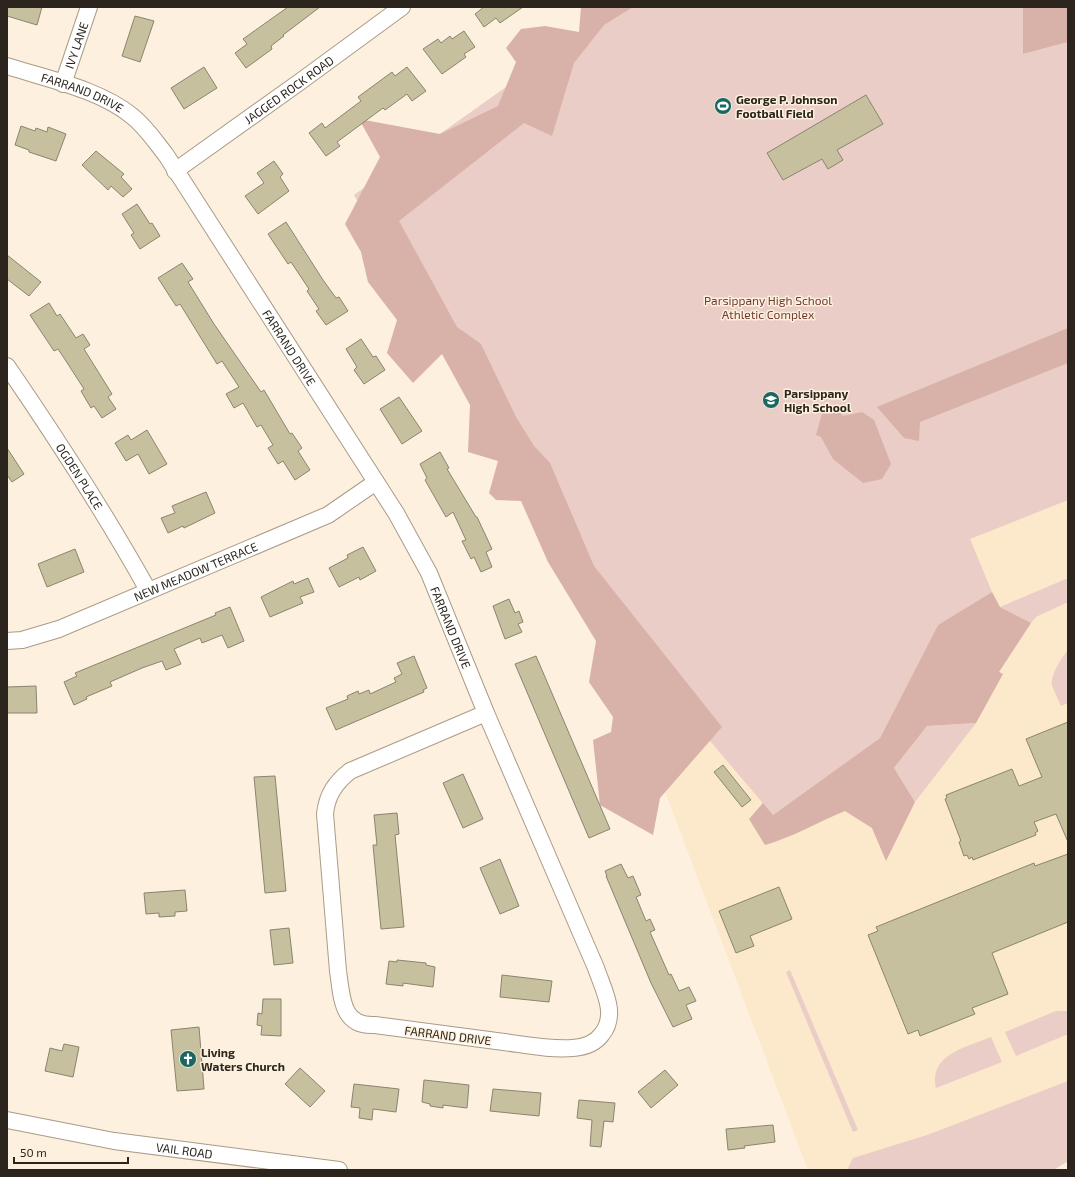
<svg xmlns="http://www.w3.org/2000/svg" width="1075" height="1177" viewBox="0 0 1075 1177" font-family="'Exo 2',sans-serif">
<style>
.built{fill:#fce8cb}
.green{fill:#eacdc6}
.forest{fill:#d8b1a9}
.building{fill:#c7c09e;stroke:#89856e}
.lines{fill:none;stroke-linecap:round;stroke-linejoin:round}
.minor-casing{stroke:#aa9b87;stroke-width:18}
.minor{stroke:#fff;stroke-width:16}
.labels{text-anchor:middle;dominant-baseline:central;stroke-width:3;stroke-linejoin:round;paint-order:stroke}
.street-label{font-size:12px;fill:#2b251d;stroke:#fdf0de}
.poi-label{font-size:12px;font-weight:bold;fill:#2b251d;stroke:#fdf0de;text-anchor:start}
.park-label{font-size:12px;fill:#713c32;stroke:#fdf0de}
</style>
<rect width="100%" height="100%" fill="#fdf0de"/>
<path class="built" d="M619,7H1068V1161L1054,1170H808L595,606L354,195Z"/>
<g class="green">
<path d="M619,7H1023V54L1068,42V500L970,539L992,592L938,625L880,738L773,815L595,606L354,195Z"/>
<path d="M1068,578V602L1036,617L1031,623L1000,607Z"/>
<path d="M1068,650V703L1061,706C1058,699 1054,692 1052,685C1050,676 1062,657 1068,650Z"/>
<path d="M976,723L915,802L894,768L927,726Z"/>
<path d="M790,970L858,1130L853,1132L786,972Z"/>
<path d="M1056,1011H1068V1034L1016,1056L1005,1032Z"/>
<path d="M991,1037L1002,1062L936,1088C929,1054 967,1047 991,1037Z"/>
<path d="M1068,1081V1161L1054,1170H847L853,1158L927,1135Z"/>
</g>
<g class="forest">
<path d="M581,7H633L604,25L574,63L552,136L524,123L399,221L457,327L481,344L516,417L534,446L550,463L594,566L722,727L660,798L653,835L600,805L593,740L611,732L613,717L589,682L596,641L548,562L521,501L496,500L489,493L498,461L468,452L470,405L442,354L413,383L387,353L397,320L368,282L361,252L345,224L380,157L359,119L440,134L498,106L516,62L506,48L521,29L545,26L579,32Z"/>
<path d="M1023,7H1068V42L1023,54Z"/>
<path d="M1068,328V363L920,422L919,441L904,438L877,407Z"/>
<path d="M835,408L843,416L862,412L874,420L891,464L882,479L863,483L833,459L821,437L816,435L823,410Z"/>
<path d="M992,592L1000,607L1031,623L999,672L1003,674L976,723L927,726L894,768L915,802L886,861L872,828L845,811C818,822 793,837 765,845L749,819L763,803L773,815L880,738L938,625Z"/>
</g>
<g class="building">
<path d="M7,7H42L37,25L7,16Z"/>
<path d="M288,7H320L283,35L284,36L271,46L272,49L246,68L235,53L247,44L243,39Z"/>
<path d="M484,7H523L500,23L496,18L484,27L475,14Z"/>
<path d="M135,16L154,21L140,62L122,56Z"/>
<path d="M464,31L475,47L464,54L466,57L442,74L423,49L438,39L441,43L450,36L452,39Z"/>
<path d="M204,67L217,88L184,109L171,88Z"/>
<path d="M407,67L426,91L412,101L407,94L385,110L383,108L337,142L340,146L326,156L309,133L322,123L325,128L361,101L358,97L392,72L395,76Z"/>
<path d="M866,95L883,124L837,150L843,160L828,169L822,159L783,180L767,153Z"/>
<path d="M21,126L35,131L36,128L47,132L48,127L66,134L56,161L29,152V150L15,145Z"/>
<path d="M96,151L124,174L121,177L132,189L123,197L111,186L108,190L82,165Z"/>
<path d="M274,161L283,174L280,177L289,191L258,214L245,196L264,183L257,173Z"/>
<path d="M137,204L150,224L152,223L160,236L140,249L131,235L134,233L122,214Z"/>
<path d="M286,222L323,280L336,298L339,297L348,311L326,325L316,311L319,309L307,291L309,289L291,262L288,264L268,234Z"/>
<path d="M7,255L41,282L29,296L7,279Z"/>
<path d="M182,263L193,279L188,282L214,324L261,392L264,390L290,434L292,433L302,448L298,451L310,470L295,480L283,461L278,464L268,448L273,445L261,425L257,427L243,403L234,408L226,394L239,387L222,361L217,364L180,304L176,306L158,278Z"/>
<path d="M49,303L57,316L60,314L76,338L83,334L90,345L84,349L112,394L108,397L116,409L102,418L94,406L91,408L81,391L84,389L66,361L58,349L54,351L30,315Z"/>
<path d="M361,339L373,357L376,356L385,370L364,384L354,370L357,367L346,349Z"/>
<path d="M399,397L422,431L402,444L380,409Z"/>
<path d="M147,430L167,464L149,474L138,454L126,461L115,443L128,435L131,440Z"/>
<path d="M7,448L24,474L12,482L7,475Z"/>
<path d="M440,452L449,468L447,469L476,517H477L492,549L486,552L492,567L481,572L474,557L471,559L462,541L466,540L453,512L446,517L425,480L427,478L420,464Z"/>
<path d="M206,492L215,513L184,528L183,526L168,533L161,518L175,513L172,506Z"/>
<path d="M363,547L376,571L360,580L359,577L339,587L329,568L348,558L347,555Z"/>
<path d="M75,549L84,572L47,587L38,564Z"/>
<path d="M308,578L314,592L300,597L303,603L270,617L261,597L293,581L294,584Z"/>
<path d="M509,599L515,613L519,611L523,622L518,624L522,632L505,639L493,606Z"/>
<path d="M230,607L244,641L228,648L222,635L202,643L200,638L174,649L181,664L166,670L162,661L142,668L110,682L112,686L86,697L87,699L74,705L64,682L77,676L75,673L216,615L215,613Z"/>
<path d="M414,656L427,688L423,690L424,692L336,730L326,708L348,699L347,696L358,691L359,694L369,690L370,694L396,682L394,678L402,674L397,663Z"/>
<path d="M536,656L610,829L589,838L515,664Z"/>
<path d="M36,686L37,713H7V687Z"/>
<path d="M1068,722V842L1056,814L1034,822L1038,831L1035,833L1036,835L973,860L972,857L969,859L967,855L964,856L959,842L961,841L945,799L947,798L946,795L1012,769L1019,786L1042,777L1026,739Z"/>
<path d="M723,765L751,800L742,807L714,772Z"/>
<path d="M463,774L483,819L463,828L443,783Z"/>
<path d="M275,776L286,891L265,893L254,777Z"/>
<path d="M397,813L399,834L395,835L404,927L381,929L373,845H377L374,815Z"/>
<path d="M1068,854V922L992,953L1008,994L972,1008L975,1014L920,1036L918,1030L908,1034L868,935L878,931L876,927L1034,863L1035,866Z"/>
<path d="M500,859L519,906L500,914L480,868Z"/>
<path d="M621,864L628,878L633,876L641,895L636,897L646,921L650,919L655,930L650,932L669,975L671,974L679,991L689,987L696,1001L686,1005L692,1019L673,1027L651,983L606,876H607L605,871Z"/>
<path d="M779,887L792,919L750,936L754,946L736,953L719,911Z"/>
<path d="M185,890L187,911L175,912V916L159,917V913L146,914L144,893Z"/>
<path d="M289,928L293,963L274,965L270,930Z"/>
<path d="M397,960L426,963V965L435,967L433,987L403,983V986L386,984L389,961L397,962Z"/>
<path d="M502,975L552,981L549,1002L500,997Z"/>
<path d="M263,999H281V1036L261,1035L262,1026L257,1025L258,1013L262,1014Z"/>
<path d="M199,1027L204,1089L177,1091L171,1030Z"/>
<path d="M64,1044L79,1047L73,1077L45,1071L50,1048L62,1051Z"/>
<path d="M300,1068L325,1091L310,1107L285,1084Z"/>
<path d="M665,1070L678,1085L651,1108L638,1092Z"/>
<path d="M424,1080L469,1085L467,1108L443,1105V1108L430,1106V1104L422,1102Z"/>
<path d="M354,1084L399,1089L396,1112L373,1109L372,1120L359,1118L360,1108L351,1107Z"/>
<path d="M493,1089L541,1093L539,1116L490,1111Z"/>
<path d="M579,1100L615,1103L613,1122L604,1121L601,1147L590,1146L592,1120L577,1118Z"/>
<path d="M773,1125L775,1142L744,1146L745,1148L728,1150L726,1129Z"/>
</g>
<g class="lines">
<g class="minor-casing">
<g id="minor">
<path id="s1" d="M7,66C47,79 99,89 132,116C146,127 155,141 166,155L396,513L429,573L486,713"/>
<path id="s2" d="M63,84L89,7"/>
<path id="s3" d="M175,171L301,81L402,7"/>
<path id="s4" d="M7,366C57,439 105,513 148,590"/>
<path id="s5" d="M7,641L22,640L59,629L328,515L376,482"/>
<path d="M486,713L596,968C603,989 618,1014 602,1034C595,1044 585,1047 573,1048C551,1050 527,1045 504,1042C461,1036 418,1031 375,1025C341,1027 342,997 338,971L325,814C327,795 335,783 350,771Z"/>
<path id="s6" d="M7,1120L114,1141L339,1170"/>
</g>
</g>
<use href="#minor" class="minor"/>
</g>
<defs>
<g id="stadium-disc" transform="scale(0.9)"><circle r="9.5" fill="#1a6661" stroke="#fdf0de"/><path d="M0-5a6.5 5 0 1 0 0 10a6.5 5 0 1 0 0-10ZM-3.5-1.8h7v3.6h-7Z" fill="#fff"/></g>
<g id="school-disc" transform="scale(0.9)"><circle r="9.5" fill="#1a6661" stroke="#fdf0de"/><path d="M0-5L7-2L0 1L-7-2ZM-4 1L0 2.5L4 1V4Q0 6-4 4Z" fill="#fff"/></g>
<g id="church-disc" transform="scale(0.9)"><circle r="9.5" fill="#1a6661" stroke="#fdf0de"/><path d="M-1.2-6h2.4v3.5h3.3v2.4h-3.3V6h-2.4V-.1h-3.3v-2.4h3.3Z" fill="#fff"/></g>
</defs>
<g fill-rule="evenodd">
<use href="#stadium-disc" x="723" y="106"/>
<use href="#school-disc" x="771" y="400"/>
<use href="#church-disc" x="188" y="1059"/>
</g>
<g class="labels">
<g class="street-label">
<text stroke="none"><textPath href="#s2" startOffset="41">IVY LANE</textPath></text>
<text stroke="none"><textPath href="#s3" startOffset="140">JAGGED ROCK ROAD</textPath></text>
<text stroke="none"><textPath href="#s1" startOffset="80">FARRAND DRIVE</textPath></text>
<text stroke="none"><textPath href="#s1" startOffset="416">FARRAND DRIVE</textPath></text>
<text stroke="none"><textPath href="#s4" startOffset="132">OGDEN PLACE</textPath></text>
<text stroke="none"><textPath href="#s5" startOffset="202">NEW MEADOW TERRACE</textPath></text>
<text stroke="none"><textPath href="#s1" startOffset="740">FARRAND DRIVE</textPath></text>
<text transform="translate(448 1035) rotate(7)">FARRAND DRIVE</text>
<text stroke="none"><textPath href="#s6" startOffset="180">VAIL ROAD</textPath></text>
</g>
<g class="poi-label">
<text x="736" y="99">George P. Johnson<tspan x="736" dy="14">Football Field</tspan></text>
<text x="784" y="393">Parsippany<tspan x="784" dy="14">High School</tspan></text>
<text x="201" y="1052">Living<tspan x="201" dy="14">Waters Church</tspan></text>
</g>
<g class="park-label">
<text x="768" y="300">Parsippany High School<tspan x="768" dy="14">Athletic Complex</tspan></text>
</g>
</g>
<rect width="1075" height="1177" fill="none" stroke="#2b251d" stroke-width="16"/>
<path d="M14 1157v6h114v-6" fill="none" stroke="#2b251d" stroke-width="2"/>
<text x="20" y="1157" font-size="12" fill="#2b251d" stroke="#fdf0de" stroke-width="3" paint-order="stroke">50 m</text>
</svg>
